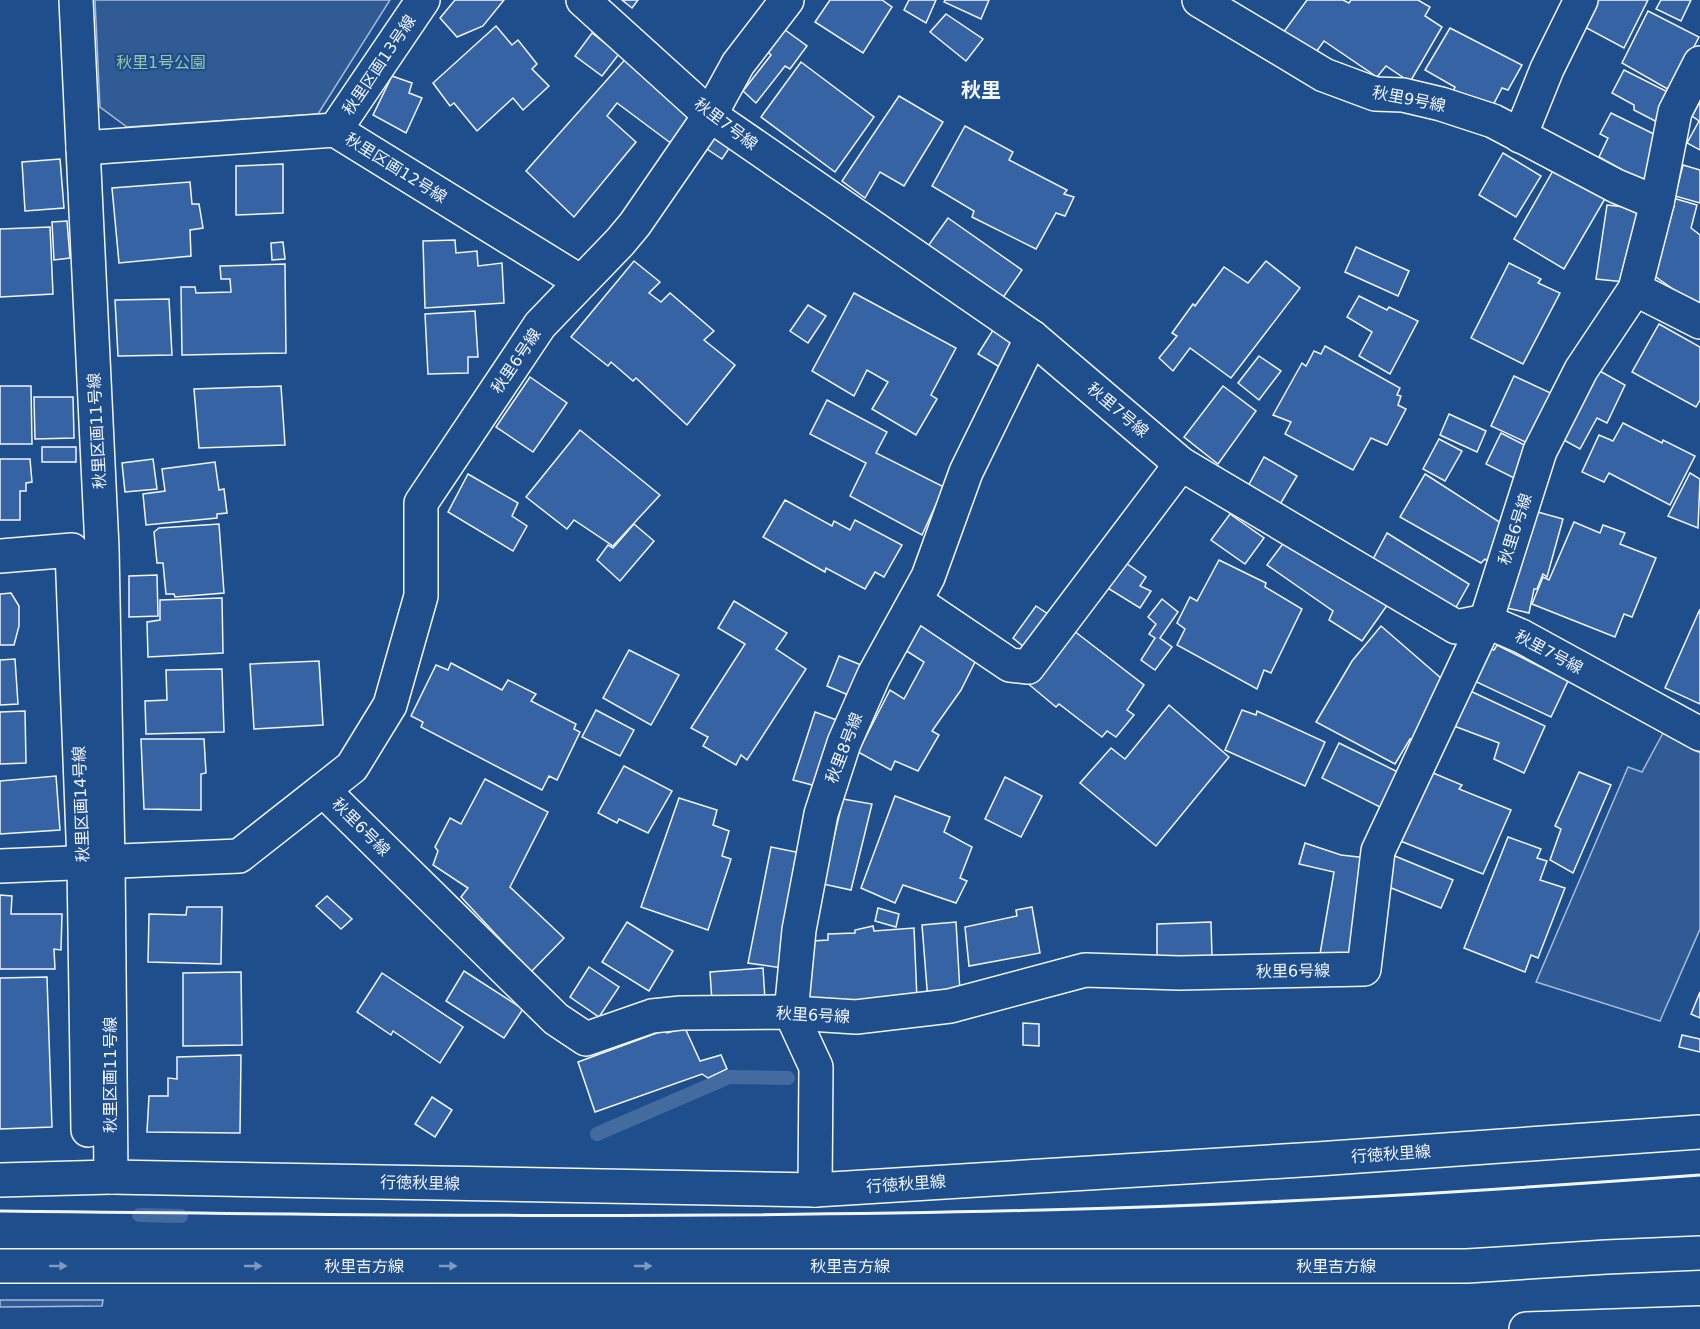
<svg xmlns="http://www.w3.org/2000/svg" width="1700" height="1329" viewBox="0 0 1700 1329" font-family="'DejaVu Sans','Noto Sans JP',sans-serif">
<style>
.built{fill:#305b95;stroke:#a8bbd7;stroke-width:1.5}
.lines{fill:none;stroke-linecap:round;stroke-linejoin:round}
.stream{stroke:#446ba0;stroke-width:14}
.building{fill:#3563a3;stroke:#f2f6ff;stroke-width:1.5}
.street-casing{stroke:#f2f6ff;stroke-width:36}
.primary-casing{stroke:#f2f6ff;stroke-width:36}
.street{stroke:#1f4e8c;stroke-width:33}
.primary{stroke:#1f4e8c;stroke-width:33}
.wall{stroke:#f2f6ff;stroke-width:3}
.oneway{fill:#7e9ac0}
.labels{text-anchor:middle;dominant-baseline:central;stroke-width:4.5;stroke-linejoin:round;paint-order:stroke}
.park-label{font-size:16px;fill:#97c8a6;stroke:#1f4e8c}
.street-label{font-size:16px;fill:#f2f6ff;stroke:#1f4e8c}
.quarter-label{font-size:20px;font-weight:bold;fill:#f2f6ff;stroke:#1f4e8c}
</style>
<rect width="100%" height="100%" fill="#1f4e8c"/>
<g class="built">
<path d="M95,0H390L318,114L127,127L100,107Z"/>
<path d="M1663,733L1700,753V929L1660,1021L1536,982L1628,767L1642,772Z"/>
<path d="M0,1300H103L102,1306L0,1307Z"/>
</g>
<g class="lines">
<g class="stream">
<path d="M597,1134L729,1077L788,1078"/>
<path d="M139,1215L181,1216"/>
</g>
</g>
<g class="building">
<path d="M455,0H504L483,26L457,37L440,18Z"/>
<path d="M622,0H638L632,8Z"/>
<path d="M830,0H882L892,7L863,53L815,22Z"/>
<path d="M909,0H936L926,23L904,10Z"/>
<path d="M945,0H989L981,19L944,2Z"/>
<path d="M1307,0H1343L1349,3L1351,0H1418L1430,7L1425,16L1442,27L1410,82L1386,66L1377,77L1324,41L1314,55L1283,33Z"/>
<path d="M1593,0H1648L1624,48L1581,25Z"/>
<path d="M1661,0H1691L1681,21L1656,9Z"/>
<path d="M1648,11L1699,37L1671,91L1622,63Z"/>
<path d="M946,14L983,39L966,61L930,32Z"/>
<path d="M496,26L512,45L518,40L537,64L532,69L549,86L523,110L513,98L477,131L454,103L450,106L433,83Z"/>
<path d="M781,27L807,46L790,69L785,66L756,103L743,91L771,55L765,49Z"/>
<path d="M1450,28L1522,65L1508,90L1502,88L1492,107L1451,96L1455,87L1425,70Z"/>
<path d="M592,33L619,54L602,76L575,56Z"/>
<path d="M629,55L697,115L676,147L617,103L607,116L636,142L574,217L526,171Z"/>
<path d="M801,62L874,117L835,172L761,117Z"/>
<path d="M1624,70L1670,93L1657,122L1634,110V105L1612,93Z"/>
<path d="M392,76L412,83L409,93L422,98L406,133L373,115Z"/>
<path d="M899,96L943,122L904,186L880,172L865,198L842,181Z"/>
<path d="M1700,102V150L1687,143L1699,121L1692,116Z"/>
<path d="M1611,113L1662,138L1647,190L1618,179L1621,169L1599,157L1608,138L1600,134Z"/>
<path d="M965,126L1013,152L1009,160L1067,190L1064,194L1074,197L1065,216L1056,213L1036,249L972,217L974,211L932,186Z"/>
<path d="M717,134L732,144L722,159L707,149Z"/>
<path d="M1503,153L1541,176L1516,217L1479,195Z"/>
<path d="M60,159L64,208L25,211L22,162Z"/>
<path d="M283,164V213L236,215V166Z"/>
<path d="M1683,165L1700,170V203L1675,196Z"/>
<path d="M1554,169L1606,197L1564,269L1514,239Z"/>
<path d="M190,182L192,204H199L203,228L190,230L191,256L119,263L112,188Z"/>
<path d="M1673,198L1697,205L1691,228L1700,235V308L1653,275Z"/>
<path d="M1607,205L1643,209L1625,282L1596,279Z"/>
<path d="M948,218L1022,270L1002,299L928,246Z"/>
<path d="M67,221L70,258L54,260L52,222Z"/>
<path d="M50,227L53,294L0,297V229Z"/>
<path d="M455,240L456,253L477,251L478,266L502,263L504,303L425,308L423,241Z"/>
<path d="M283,242L285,259L272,260L271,243Z"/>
<path d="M1356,247L1409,271L1398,296L1345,272Z"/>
<path d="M634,261L660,282L649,293L661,302L670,293L714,331L704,340L735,365L687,425L636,378L633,381L611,362L608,366L571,337Z"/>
<path d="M1266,261L1300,288L1231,378L1190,348L1173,371L1159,358L1177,336L1172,333L1193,304L1195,306L1224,267L1248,283Z"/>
<path d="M1509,263L1541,279L1538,283L1560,293L1523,364L1471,338Z"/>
<path d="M285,264L286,353L182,355L181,287H195L196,293L231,292L230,279H221L220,266Z"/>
<path d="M854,293L956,348L931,395L937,399L916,435L872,409L888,382L867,370L854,396L812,371Z"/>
<path d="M1359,296L1387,310L1389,307L1418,321L1390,374L1359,356L1372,332L1347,317Z"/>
<path d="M169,299L172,355L118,356L115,300Z"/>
<path d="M808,305L826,316L808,343L790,331Z"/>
<path d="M475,311L478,357H468V373L428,374L425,314Z"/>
<path d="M1659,324L1700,347V400L1696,407L1632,372Z"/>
<path d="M993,330L1016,345L1001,368L978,354Z"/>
<path d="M1325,346L1400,388L1397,395L1401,396L1398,405L1406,409L1387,445L1371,438L1353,470L1285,434L1291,422L1273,415L1302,363L1306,366L1314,351L1321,354Z"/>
<path d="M1259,356L1281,371L1259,400L1238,383Z"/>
<path d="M1598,370L1625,385L1607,423L1597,418L1580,449L1562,439Z"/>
<path d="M1514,376L1555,395L1532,445L1491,426Z"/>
<path d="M530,377L567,403L533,452L496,427Z"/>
<path d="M0,386H31L32,444H0Z"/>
<path d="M281,386L285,445L199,448L194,389Z"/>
<path d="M1223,386L1256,411L1218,464L1184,437Z"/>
<path d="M34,397H73L74,438L35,439Z"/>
<path d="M827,400L887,432L876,453L944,487L922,535L850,496L866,463L810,434Z"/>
<path d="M1449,414L1486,431L1477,452L1440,435Z"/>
<path d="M1623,423L1662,443L1663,440L1695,456L1670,505L1609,473L1604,482L1582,472L1599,435L1613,441Z"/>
<path d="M580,430L660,495L613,546L574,520L567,529L526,497Z"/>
<path d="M1501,433L1530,448L1518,480L1486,464Z"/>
<path d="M1439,439L1462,451L1445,481L1423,469Z"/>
<rect x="42" y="447" width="34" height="15"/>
<path d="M1264,457L1297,476L1279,506L1247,488Z"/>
<path d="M0,459H30L32,482L26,483V491H20V520H0Z"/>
<path d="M153,459L157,489L125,492L122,463Z"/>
<path d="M215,462L219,490L224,489L227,513L217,514V518L146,525L143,494L165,491L162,469Z"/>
<path d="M1690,473L1700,479L1698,528L1668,516Z"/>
<path d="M468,474L518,503L512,516L527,526L513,551L448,512Z"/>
<path d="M1425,474L1501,523L1487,561L1485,559L1481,563L1400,517Z"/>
<path d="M785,500L832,526L834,521L850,530L855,520L902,545L884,577L875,572L865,589L826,568L825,572L763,537Z"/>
<path d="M1527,509L1563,519L1547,577L1543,574L1537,589H1534L1529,613L1498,606Z"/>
<path d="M1230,514L1264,538L1245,564L1211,540Z"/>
<path d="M1574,522L1600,533L1603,525L1625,533L1620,544L1656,558L1632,617L1624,614L1615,637L1532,604L1543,577L1549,580Z"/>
<path d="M219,524L224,593L175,597L174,594H166L163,563H157L154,532L159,528Z"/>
<path d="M634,524L654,541L620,581L597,560L608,545L613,548Z"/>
<path d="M1387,533L1469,584L1455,609L1372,561Z"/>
<path d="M1285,541L1388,604L1362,641L1329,620L1333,611L1267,565Z"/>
<path d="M1219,560L1266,583L1265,587L1302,609L1271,673L1264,670L1257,689L1177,645L1185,629L1177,623L1190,597L1197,601Z"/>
<path d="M1123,561L1146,577L1140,586L1151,591L1140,608L1106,587Z"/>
<path d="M157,575L158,616L129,617V576Z"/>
<path d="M11,593L19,606V626L14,645H0V594Z"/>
<path d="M222,598L223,653L148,657L147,622L160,620V600Z"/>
<path d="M1162,599L1178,612L1160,638L1172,647L1155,670L1141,660L1155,638L1149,634L1156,624L1148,617Z"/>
<path d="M734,601L787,633L776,649L806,669L747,760L741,755L736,765L703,746L708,737L691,728L745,644L718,628Z"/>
<path d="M1036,606L1054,618L1029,651L1013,638Z"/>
<path d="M1700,609V704L1665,688Z"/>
<path d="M925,619L978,656L961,690L932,731L939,735L918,771L895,761L891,770L858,752L890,690L904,699L924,662L905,650Z"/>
<path d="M1381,626L1442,679L1416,741L1410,739L1395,764L1316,722L1352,661Z"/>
<path d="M1069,627L1144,685L1127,710L1134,715L1116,737L1107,731L1102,737L1059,704L1056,707L1026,682Z"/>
<path d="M1497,645L1568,681L1551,717L1466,677L1483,646L1494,650Z"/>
<path d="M629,650L679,675L651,725L603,698Z"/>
<path d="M839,656L866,667L853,697L827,686Z"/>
<path d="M15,659L18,704L0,705V660Z"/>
<path d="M319,661L323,725L254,729L250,664Z"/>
<path d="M451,663L502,690L508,680L536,694L531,701L576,724L574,729L580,732L557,780L549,776L542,790L421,727L423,722L411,716L436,665L448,670Z"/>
<path d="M222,669L224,732L146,734L145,701L167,700L166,670Z"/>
<path d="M1466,689L1545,726L1524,773L1494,759L1499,743L1454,726Z"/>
<path d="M1169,705L1229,757L1156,846L1080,783L1111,748L1125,759Z"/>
<path d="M596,710L634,730L620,756L582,737Z"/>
<path d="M1242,710L1256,715L1257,711L1325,742L1305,786L1225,750Z"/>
<path d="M25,711L26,763L0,764V712Z"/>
<path d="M815,712L842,722L820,787L793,780Z"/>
<path d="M141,739H204L206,773L201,774V810L144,809Z"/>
<path d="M1339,743L1398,772L1382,808L1322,778Z"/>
<path d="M624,766L672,791L648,833L619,819L617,823L598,813Z"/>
<path d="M1426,770L1462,785L1459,789L1511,810L1483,874L1398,840Z"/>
<path d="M1579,772L1611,785L1573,873L1550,860L1561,829L1555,826Z"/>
<path d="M56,776L60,830L0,834V781Z"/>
<path d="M1005,777L1042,796L1021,837L985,819Z"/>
<path d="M485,779L548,812L510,887L564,938L531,972L461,897L468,888L433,865L438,851L435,847L450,818L461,824Z"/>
<path d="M895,796L950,817L944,832L972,847L960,878L967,881L956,903L903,885L895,903L861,888Z"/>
<path d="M679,798L717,810L713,825L729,831L722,856L731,859L708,930L641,907Z"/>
<path d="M843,799L872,804L851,890L823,884Z"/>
<path d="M1508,837L1541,849L1537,858L1547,861L1540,880L1565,888L1538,958L1531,955L1525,972L1464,948Z"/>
<path d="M1305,843L1341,855L1367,858L1350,955L1320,954L1334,872L1299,864Z"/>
<path d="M771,847L801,853L782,968L748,963Z"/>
<path d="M1390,854L1453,880L1441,908L1379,883Z"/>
<path d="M0,895L12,896L11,914H62L61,950L54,949L55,969H0Z"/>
<path d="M327,896L352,919L341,929L316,906Z"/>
<path d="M187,907H222L221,964L148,962L149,914L186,915Z"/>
<path d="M1032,907L1040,953L969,966L965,927L1017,916L1016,910Z"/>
<path d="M878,908L899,914L896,927L875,921Z"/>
<path d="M627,922L673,951L649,991L602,962Z"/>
<path d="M956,922L960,992L928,1001L922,925Z"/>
<path d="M1211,922L1212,956L1157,958V924Z"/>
<path d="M873,926L874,931L914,928L917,1000L807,1002L812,941L828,940V934L855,933V930Z"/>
<path d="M589,967L619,987L599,1017L570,997Z"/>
<path d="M763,968L765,999L712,1002L710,972Z"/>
<path d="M464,971L523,1009L504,1038L446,1001Z"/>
<path d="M241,972L242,1045L183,1046V973Z"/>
<path d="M382,973L463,1027L440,1063L393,1031L391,1035L357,1012Z"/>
<path d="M47,977L52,1127L0,1129V978Z"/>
<path d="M1700,992V1018L1691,1014Z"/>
<path d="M1023,1023L1039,1024V1046L1023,1045Z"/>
<path d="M685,1028L700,1061L721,1055L727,1069L708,1078L702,1074L595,1112L578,1062L665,1030L667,1033Z"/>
<path d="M1682,1035L1700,1039V1052L1679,1047Z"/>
<path d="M241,1055L240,1133L147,1132L149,1096H168V1078L177,1079V1057Z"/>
<path d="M432,1097L452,1110L435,1137L415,1124Z"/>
</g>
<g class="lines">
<g class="street-casing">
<g id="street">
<path d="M583,0L710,115L1032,337L1181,464L1456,627L1486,621L1521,636L1700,734"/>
<path d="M787,0L738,64L710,115L635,224L620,242L540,325L421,503V596L390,705L352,767L323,790L556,1019L586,1039L652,1016L681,1013L778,1012L856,1017L950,1006L1085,970L1179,973L1364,969L1378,851L1486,621L1540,451L1581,370L1635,289L1657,203L1675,112L1700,63"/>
<path d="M1199,0L1324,75L1375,94L1403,95L1441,104L1493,121L1616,186L1657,203"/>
<path d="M335,130L423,0"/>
<path d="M1520,136L1547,69L1581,0"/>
<path d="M83,148L335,130L581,282"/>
<path d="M1635,289L1700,322"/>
<path d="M0,556L72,550L84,863L88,1130"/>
<path d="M915,601L1010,665L1028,667L1181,464"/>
<path d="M0,866L239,856L323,790"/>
<path d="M111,1177L815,1190L1317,1159L1700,1132"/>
<path d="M0,1180L111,1177L108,863L102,548L76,0"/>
<path d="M815,1190L816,1067L791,1013L799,930L821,814L844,743L874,675L928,577L966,472L1032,337"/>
</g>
</g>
<g class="primary-casing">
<g id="primary">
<path d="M0,1266H1467L1606,1257L1700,1253"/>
<path d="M1526,1329L1700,1323"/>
</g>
</g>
<use href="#street" class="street"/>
<use href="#primary" class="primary"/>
<path class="wall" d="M0,1211C348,1215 695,1219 1043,1210C1262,1205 1481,1191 1700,1175"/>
</g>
<defs><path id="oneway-solid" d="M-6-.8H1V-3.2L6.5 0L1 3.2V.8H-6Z" transform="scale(1.5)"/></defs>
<g class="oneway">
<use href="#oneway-solid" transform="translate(58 1266)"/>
<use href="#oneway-solid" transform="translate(253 1266)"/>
<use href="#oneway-solid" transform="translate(448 1266)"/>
<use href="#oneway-solid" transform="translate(643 1266)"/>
</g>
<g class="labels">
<g class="park-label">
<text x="161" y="62">秋里1号公園</text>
</g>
<g class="street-label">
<text transform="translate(379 65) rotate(-56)">秋里区画13号線</text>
<text transform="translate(1409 99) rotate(11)">秋里9号線</text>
<text transform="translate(726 124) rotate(37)">秋里7号線</text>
<text transform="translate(396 168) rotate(32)">秋里区画12号線</text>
<text transform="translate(516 361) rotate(-56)">秋里6号線</text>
<text transform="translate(1118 410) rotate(40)">秋里7号線</text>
<text transform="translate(97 431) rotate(-93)">秋里区画11号線</text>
<text transform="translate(1515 529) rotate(-72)">秋里6号線</text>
<text transform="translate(1549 652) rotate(28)">秋里7号線</text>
<text transform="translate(844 748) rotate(-69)">秋里8号線</text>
<text transform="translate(81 804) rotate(-92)">秋里区画14号線</text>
<text transform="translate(361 827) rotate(45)">秋里6号線</text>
<text transform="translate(1293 971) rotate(-1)">秋里6号線</text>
<text transform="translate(813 1015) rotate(3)">秋里6号線</text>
<text transform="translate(110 1075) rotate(-90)">秋里区画11号線</text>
<text transform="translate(1391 1154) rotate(-4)">行徳秋里線</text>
<text transform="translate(420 1183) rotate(1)">行徳秋里線</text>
<text transform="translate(906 1184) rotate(-4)">行徳秋里線</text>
<text x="364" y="1266">秋里吉方線</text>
<text x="850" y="1266">秋里吉方線</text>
<text x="1336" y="1266">秋里吉方線</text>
</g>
<g class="quarter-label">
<text x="981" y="90">秋里</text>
</g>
</g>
</svg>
